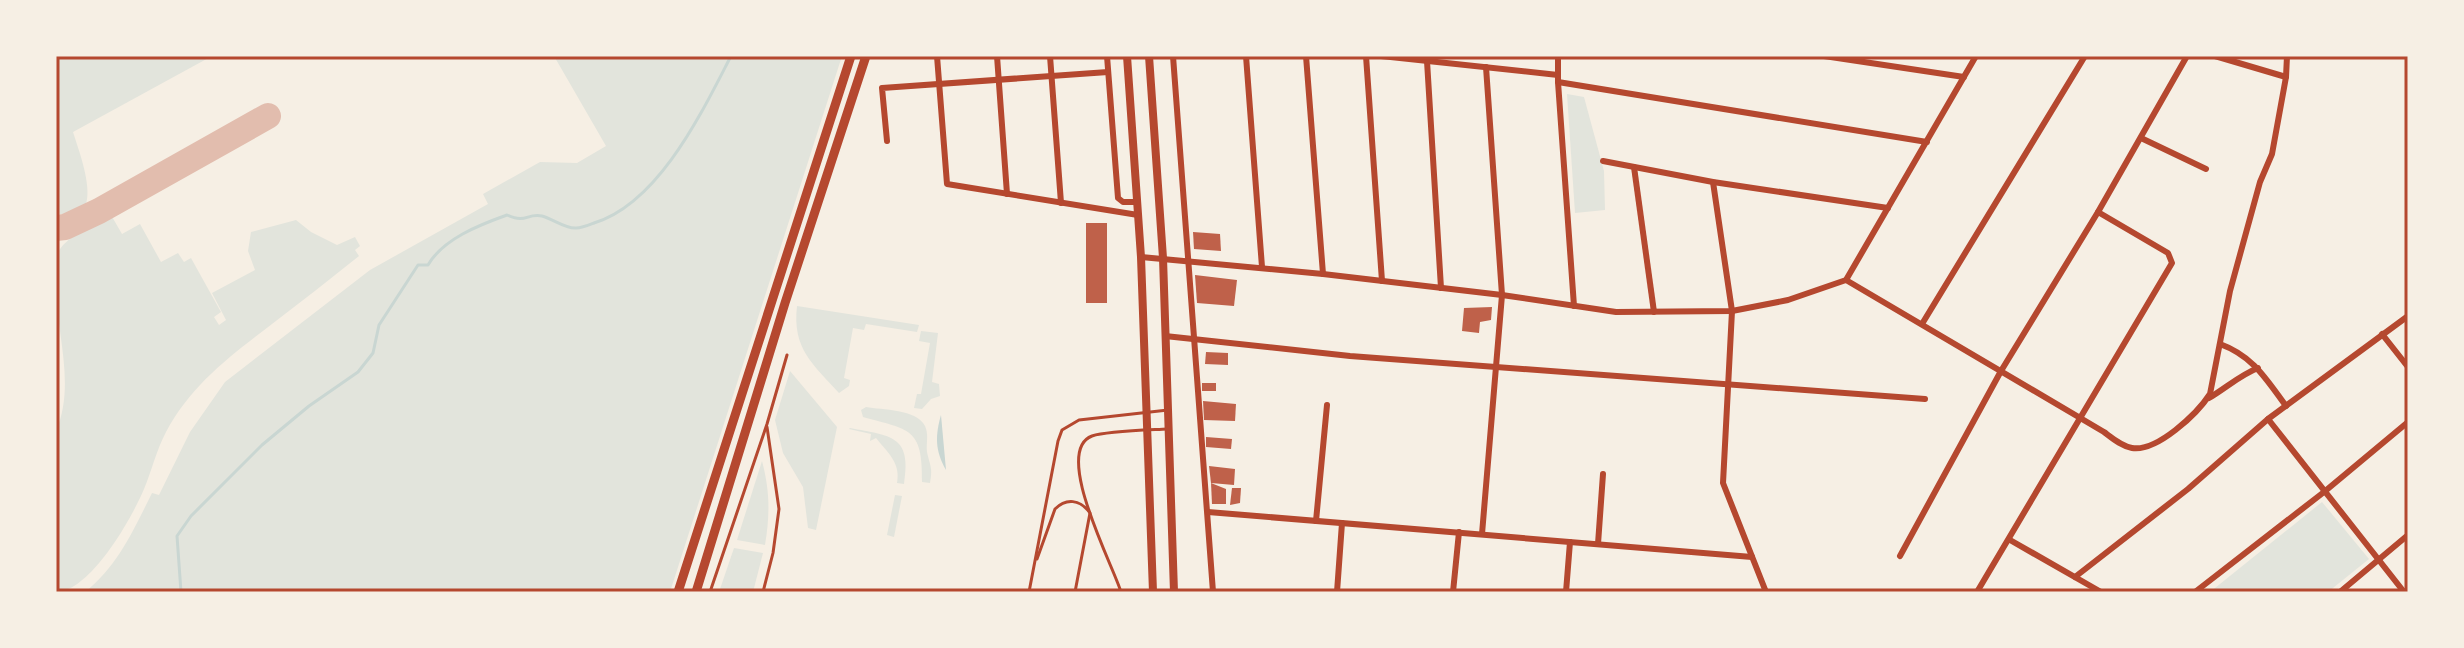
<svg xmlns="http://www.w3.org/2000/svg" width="2464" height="648" viewBox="0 0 2464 648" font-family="Lato,sans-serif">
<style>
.green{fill:#e2e4dc}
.water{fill:#c9d6d2}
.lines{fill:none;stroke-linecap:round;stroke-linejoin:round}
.stream{stroke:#c9d6d2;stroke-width:3}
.taxiway{stroke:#e2bdae;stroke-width:26}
.building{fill:#bf614a}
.service{stroke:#b5482f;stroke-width:3}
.minor{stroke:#b5482f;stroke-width:6}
.secondary{stroke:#b5482f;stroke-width:8}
.primary{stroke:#b5482f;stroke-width:9}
.neatline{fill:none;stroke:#b5482f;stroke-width:3}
</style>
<rect width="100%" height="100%" fill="#f6efe4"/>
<g class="green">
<path d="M56,56H212L73,132C80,155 110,229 56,213Z"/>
<path d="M554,56H842L670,592H85C118,566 134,529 152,493L159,495L190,432L225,382L370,270L488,204L483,194L540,162L577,163L606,146Z"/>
<path d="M1567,94L1584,97L1604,171L1605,210L1575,213Z"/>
<path d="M111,215L122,234L140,224L161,262L178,253L184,262L191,258L221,312L214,317L219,325L226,320L212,293L255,270L248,251L251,232L296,220L311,232L337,245L355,237L360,246L355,250L359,256C330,279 301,302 272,324C230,356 191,385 166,432C156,451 152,470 144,489C132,518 90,592 56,592V431C76,384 56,334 56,285C56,277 53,263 57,255C64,236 95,225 111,215Z"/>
<path d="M797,306L919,325L917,332L866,324L864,330L853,328L844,378L850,380L849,386L839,393C813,364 792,349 797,306Z"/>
<path d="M921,331L938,333L932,382L939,384L940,396L931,399L922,409L914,408L917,394H921L930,343L919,341Z"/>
<path d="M790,371L837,427L816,530L808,528L803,487L783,453L775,420Z"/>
<path d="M866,407C882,410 917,409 925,426C929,435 926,443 927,452C930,466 933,468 930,483L922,482C923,427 909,430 863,417L861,410Z"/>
<path d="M850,428C891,436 912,435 904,484L897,483C901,463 888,453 876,438L870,441L871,434L849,429Z"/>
<path d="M762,461C770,491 770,515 765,545L737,540Z"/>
<path d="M895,495L902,496L894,537L887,535Z"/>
<path d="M2322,502L2369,559L2328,592H2210Z"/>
<path d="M734,548L763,553L753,592H719Z"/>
</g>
<path class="water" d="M941,415L946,470C935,451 935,436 941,415Z"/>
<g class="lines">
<path class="stream" d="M181,592L177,536L191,516L262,445L309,406L358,372L373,353L379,325L418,265H428C443,239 479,225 507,215C527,224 526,213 542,216C553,219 566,229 576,228C582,228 589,225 594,223C659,203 702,112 731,56"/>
<path class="taxiway" d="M56,228L65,227L99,211L268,116"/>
</g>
<g class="building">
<rect x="1086" y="223" width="21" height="80"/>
<path d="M1193,232L1220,234L1221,251L1194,249Z"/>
<path d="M1195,275L1237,280L1234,306L1197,303Z"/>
<path d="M1492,307L1491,320L1480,322L1479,333L1462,331L1464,308Z"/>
<path d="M1206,352L1228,353V365L1205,364Z"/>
<rect x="1202" y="383" width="14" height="8"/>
<path d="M1203,401L1236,404L1235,421L1204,420Z"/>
<path d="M1206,437L1232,439L1231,449L1206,447Z"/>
<path d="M1209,466L1235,469L1234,485L1211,483Z"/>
<path d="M1211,483L1226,489V504H1212Z"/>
<path d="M1232,488H1241L1240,503L1230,505Z"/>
</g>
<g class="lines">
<g class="service">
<path d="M1037,559L1055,509C1066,498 1080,499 1090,513L1075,592"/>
<path d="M710,592L767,424L787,355"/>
<path d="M763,592L773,553L779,509L767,427"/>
<path d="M1029,592L1058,441L1062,430L1079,420L1168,410"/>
<path d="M1121,592C1113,565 1052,451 1092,436C1107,431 1150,430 1167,429"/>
</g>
<g class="minor">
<path d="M937,56L947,184L1138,215"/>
<path d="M997,56L1007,194"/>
<path d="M1050,56L1061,203"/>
<path d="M1107,56L1118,198L1123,202H1138"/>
<path d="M1173,56L1213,592"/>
<path d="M1246,56L1262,267"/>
<path d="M1306,56L1323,274"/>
<path d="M1366,56L1382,281"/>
<path d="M1381,56L1558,75"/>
<path d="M1558,56V82L1574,306"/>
<path d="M1824,56L1964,77"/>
<path d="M2215,56L2286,77"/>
<path d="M1427,61L1441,288"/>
<path d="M1558,82L1927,142"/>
<path d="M2141,138L2206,169"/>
<path d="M887,141L882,88L1108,72"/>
<path d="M1603,161L1713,182L1888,208"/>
<path d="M1634,167L1654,312"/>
<path d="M1713,182L1732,311L1723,483L1766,592"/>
<path d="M1141,257L1323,274L1502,295L1616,312L1732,311L1788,300L1846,280L1976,56"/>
<path d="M1846,280L2104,432C2112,438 2121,446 2132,448C2157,452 2197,414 2210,394L2230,291L2260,182L2272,154L2286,77L2287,56"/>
<path d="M1922,324L2085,56"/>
<path d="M2382,334L2408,367"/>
<path d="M1165,336L1350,356L1925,399"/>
<path d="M2220,344C2253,356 2266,379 2286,406"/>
<path d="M2209,398C2226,388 2240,375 2258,368"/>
<path d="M2268,419L2404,592"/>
<path d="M1208,512L1752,557"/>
<path d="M1316,521L1327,405"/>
<path d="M1482,534L1502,295L1486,67"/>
<path d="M2010,540L2101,592"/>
<path d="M1598,544L1603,474"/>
<path d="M1900,556L2001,371L2098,212L2187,56"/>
<path d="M2075,577L2188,489L2268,419L2408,316"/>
<path d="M1337,592L1342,523"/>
<path d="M1453,592L1459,532"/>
<path d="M1566,592L1570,542"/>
<path d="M1977,592L2172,263L2168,253L2098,212"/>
<path d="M2195,592L2324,492L2408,422"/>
<path d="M2340,592L2408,535"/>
</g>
<g class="secondary">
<path d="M1127,56L1141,257L1153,592"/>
<path d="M1149,56L1163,258L1174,592"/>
</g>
<g class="primary">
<path d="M678,592L851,56"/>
<path d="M696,592L785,303L866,56"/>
</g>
</g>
<rect width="2464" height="648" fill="none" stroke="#f6efe4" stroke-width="116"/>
<rect x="58" y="58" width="2348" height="532" class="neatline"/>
</svg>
